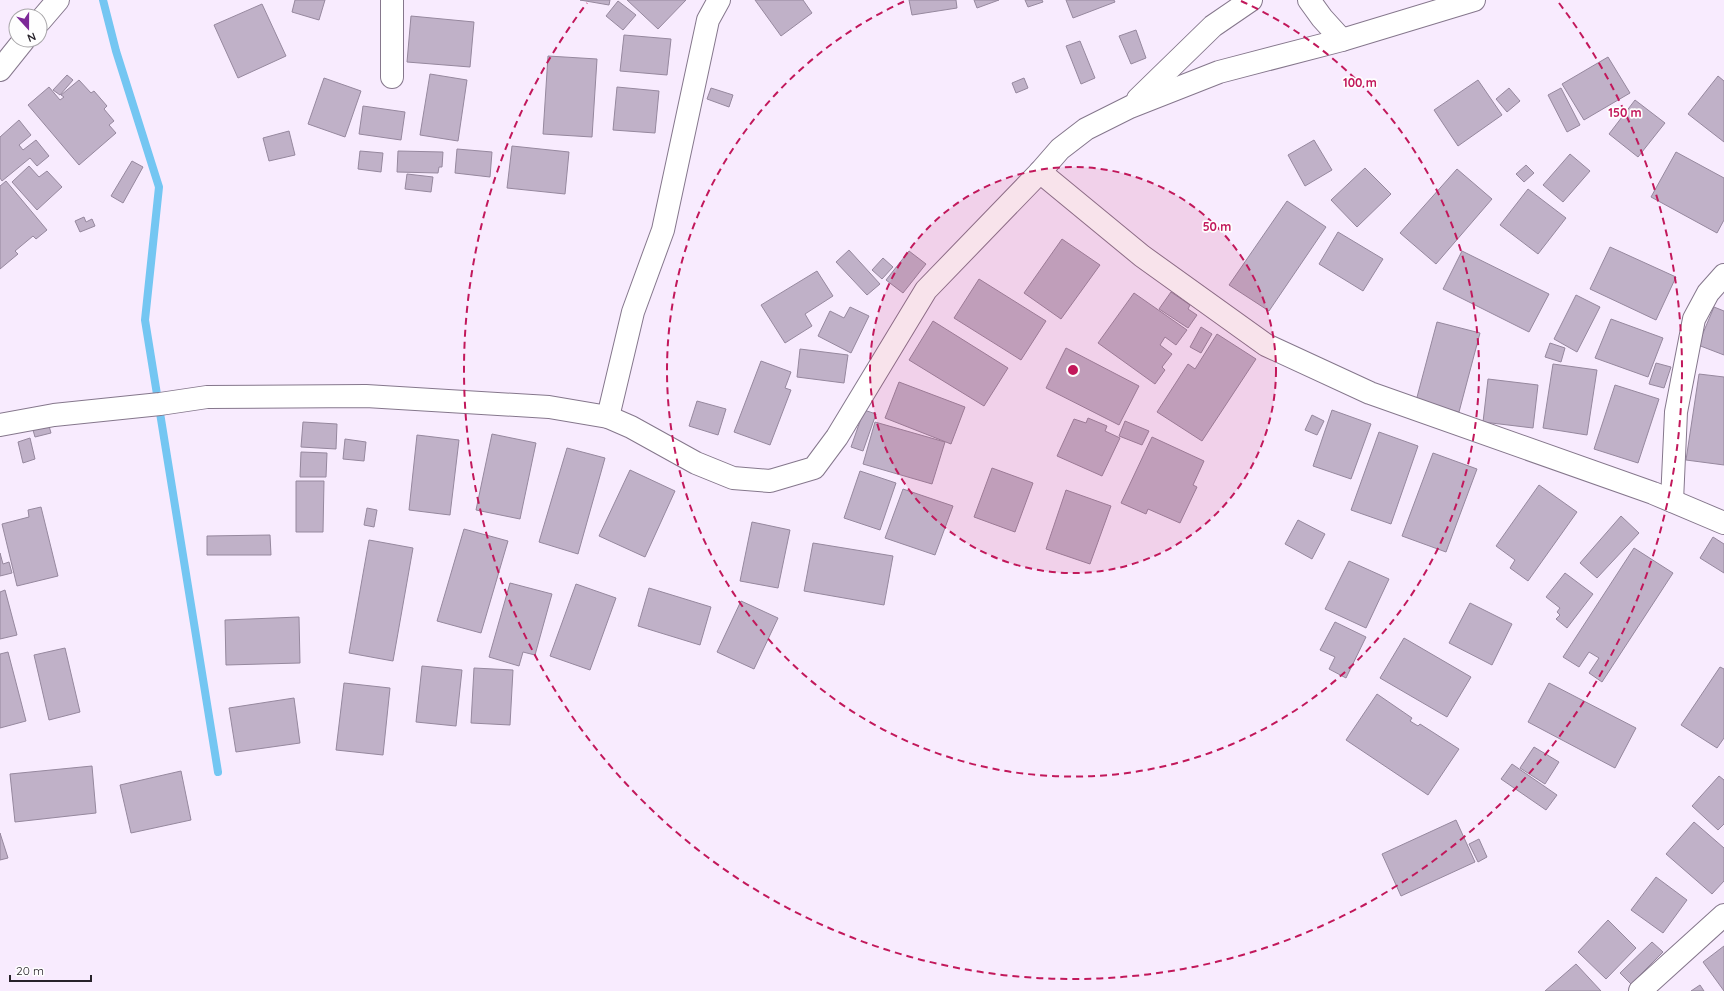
<svg xmlns="http://www.w3.org/2000/svg" width="1724" height="991" viewBox="0 0 1724 991" font-family="Quicksand,sans-serif">
<style>
.lines{fill:none;stroke-linecap:round;stroke-linejoin:round}
.stream{stroke:#74c6f2;stroke-width:8}
.building{fill:#c0b1c8;stroke:#96889e}
.minor-casing{stroke:#85778c;stroke-width:24}
.minor{stroke:#fff;stroke-width:22}
.ring{fill:none;stroke:#c2185b;stroke-width:2;stroke-dasharray:7 5}
.centre{fill:#c2185b;stroke:#fefefe;stroke-width:2}
.ring-label{font-size:12px;text-anchor:middle;font-weight:bold;fill:#c2185b;stroke:#fefefe;stroke-width:3.5;stroke-linejoin:round;paint-order:stroke}
</style>
<rect width="100%" height="100%" fill="#f8ebfe"/>
<g class="lines">
<path class="stream" d="M103,0L116,51L159,187L145,320L218,772"/>
</g>
<g class="building">
<path d="M295,0H325L319,20L292,12Z"/>
<path d="M580,0H610L609,5Z"/>
<path d="M627,0H686L658,29Z"/>
<path d="M755,0H803L812,13L781,36Z"/>
<path d="M909,0H956L957,8L912,15Z"/>
<path d="M974,0H999L977,8Z"/>
<path d="M1025,0H1042L1043,2L1028,7Z"/>
<path d="M1066,0H1114L1115,2L1073,18Z"/>
<path d="M618,1L636,15L623,30L606,16Z"/>
<path d="M262,4L286,56L238,78L214,25Z"/>
<path d="M411,16L474,22L470,67L407,62Z"/>
<path d="M1136,30L1146,58L1131,64L1119,36Z"/>
<path d="M624,35L671,39L667,75L620,71Z"/>
<path d="M1080,41L1095,78L1081,84L1066,46Z"/>
<path d="M548,56L597,59L592,137L543,134Z"/>
<path d="M1608,57L1630,93L1584,120L1562,84Z"/>
<path d="M430,74L467,80L458,141L420,135Z"/>
<path d="M67,75L73,80L60,95L53,90Z"/>
<path d="M1718,76L1724,81V142L1688,114Z"/>
<path d="M324,78L361,91L345,137L308,124Z"/>
<path d="M1024,78L1028,88L1016,93L1012,83Z"/>
<path d="M79,80L91,93L94,91L107,106L104,109L114,121L109,125L116,133L79,165L28,105L49,87L60,100L64,97L61,95Z"/>
<path d="M1478,80L1502,115L1458,146L1434,110Z"/>
<path d="M617,87L659,91L655,133L613,130Z"/>
<path d="M711,88L733,95L729,107L707,99Z"/>
<path d="M1509,88L1520,101L1507,112L1496,99Z"/>
<path d="M1561,88L1580,125L1567,132L1548,95Z"/>
<path d="M1635,100L1665,123L1638,157L1609,134Z"/>
<path d="M363,106L405,112L401,140L359,134Z"/>
<path d="M19,120L31,135L19,145L23,150L36,140L49,156L37,166L30,158L2,181L0,178V137Z"/>
<path d="M289,131L295,155L269,161L263,138Z"/>
<path d="M1314,140L1332,170L1305,186L1288,155Z"/>
<path d="M512,146L569,152L565,194L507,188Z"/>
<path d="M457,149L492,152L490,177L455,173Z"/>
<path d="M360,151L383,153L381,172L358,169Z"/>
<path d="M398,151L443,152L442,167H439L438,173L397,172Z"/>
<path d="M1676,152L1724,178V220L1717,233L1651,197Z"/>
<path d="M1570,154L1590,171L1563,202L1543,185Z"/>
<path d="M132,161L143,167L123,203L111,196Z"/>
<path d="M1526,165L1534,173L1524,182L1516,174Z"/>
<path d="M29,166L39,177L47,171L62,187L37,210L12,182Z"/>
<path d="M1365,168L1391,194L1357,227L1331,200Z"/>
<path d="M1457,169L1492,199L1436,264L1400,233Z"/>
<path d="M407,174L433,177L431,192L405,189Z"/>
<path d="M6,181L47,230L36,239L33,236L15,251L18,254L0,269V186Z"/>
<path d="M1528,189L1566,218L1538,254L1500,225Z"/>
<path d="M1287,201L1326,227L1269,311L1229,285Z"/>
<path d="M84,217L86,222L92,219L95,226L80,232L75,221Z"/>
<path d="M1338,232L1383,259L1363,291L1319,264Z"/>
<path d="M1062,239L1100,265L1061,319L1024,293Z"/>
<path d="M1610,247L1676,277L1656,320L1590,289Z"/>
<path d="M849,250L880,284L867,295L836,262Z"/>
<path d="M909,251L926,264L903,293L886,280Z"/>
<path d="M1462,251L1549,294L1529,332L1443,289Z"/>
<path d="M883,258L893,267L882,279L872,270Z"/>
<path d="M817,271L833,296L805,314L812,326L785,343L761,305Z"/>
<path d="M979,279L1046,321L1021,360L954,318Z"/>
<path d="M1171,292L1190,305L1188,309L1197,315L1188,328L1159,309Z"/>
<path d="M1134,293L1187,330L1176,345L1165,337L1160,345L1172,354L1162,367L1165,370L1155,384L1098,343Z"/>
<path d="M1576,295L1600,307L1577,352L1554,339Z"/>
<path d="M850,307L869,316L851,353L818,336L830,311L844,318Z"/>
<path d="M1714,307L1724,311V355L1698,345Z"/>
<path d="M1611,319L1663,338L1648,377L1595,358Z"/>
<path d="M933,321L1008,368L984,406L909,360Z"/>
<path d="M1437,322L1480,333L1459,412L1416,401Z"/>
<path d="M1201,327L1212,334L1201,353L1190,347Z"/>
<path d="M1217,334L1256,359L1202,441L1157,412L1188,364L1195,369Z"/>
<path d="M1550,343L1565,348L1561,362L1545,357Z"/>
<path d="M1066,348L1139,386L1119,425L1046,388Z"/>
<path d="M800,349L848,355L844,383L797,377Z"/>
<path d="M761,361L791,372L785,388L791,390L770,445L734,432Z"/>
<path d="M1656,363L1671,367L1664,388L1649,384Z"/>
<path d="M1553,364L1597,370L1587,435L1543,428Z"/>
<path d="M1699,374L1724,377V465L1686,460Z"/>
<path d="M1488,379L1538,385L1533,428L1483,422Z"/>
<path d="M899,382L965,407L951,444L885,418Z"/>
<path d="M1615,385L1659,399L1638,463L1594,449Z"/>
<path d="M697,401L726,409L718,435L689,426Z"/>
<path d="M864,410L876,414L863,451L851,447Z"/>
<path d="M1332,410L1371,424L1351,479L1313,466Z"/>
<path d="M1312,415L1324,421L1317,435L1305,430Z"/>
<path d="M1088,418L1107,426L1105,431L1120,438L1102,476L1057,456L1074,419L1086,423Z"/>
<path d="M1125,421L1149,431L1142,445L1119,436Z"/>
<path d="M303,422L337,424L336,449L301,447Z"/>
<path d="M875,422L945,442L932,484L863,464Z"/>
<path d="M49,426L51,433L35,437L33,430Z"/>
<path d="M1379,432L1418,446L1391,524L1351,510Z"/>
<path d="M492,434L536,443L520,519L476,510Z"/>
<path d="M417,435L459,440L450,515L409,510Z"/>
<path d="M1152,437L1204,461L1193,485L1197,487L1180,523L1148,509L1146,514L1121,503Z"/>
<path d="M30,438L35,459L23,463L18,442Z"/>
<path d="M345,439L366,442L364,461L343,459Z"/>
<path d="M567,448L605,458L578,554L539,542Z"/>
<path d="M301,452L327,453L326,477H300Z"/>
<path d="M1433,453L1477,469L1446,552L1402,536Z"/>
<path d="M992,468L1033,483L1015,532L974,517Z"/>
<path d="M630,470L675,491L645,557L599,536Z"/>
<path d="M860,471L896,483L880,530L844,518Z"/>
<path d="M296,481H324L323,532H296Z"/>
<path d="M1539,485L1577,512L1528,581L1510,568L1515,560L1496,546Z"/>
<path d="M903,489L953,506L935,555L885,538Z"/>
<path d="M1066,490L1111,506L1090,564L1046,549Z"/>
<path d="M41,507L58,576L17,586L2,524L29,517L28,510Z"/>
<path d="M367,508L377,510L374,527L364,525Z"/>
<path d="M1621,516L1639,533L1597,578L1580,563Z"/>
<path d="M1298,520L1325,534L1312,559L1285,544Z"/>
<path d="M752,522L790,530L778,588L740,581Z"/>
<path d="M464,529L508,541L481,633L437,621Z"/>
<path d="M270,535L271,555H207V536Z"/>
<path d="M1713,537L1724,544V573L1700,558Z"/>
<path d="M369,540L413,548L393,661L349,653Z"/>
<path d="M813,543L893,556L884,605L804,591Z"/>
<path d="M1634,548L1673,573L1602,682L1589,673L1599,658L1589,652L1579,667L1563,657Z"/>
<path d="M0,553L3,564L9,562L12,573L0,576Z"/>
<path d="M1349,561L1389,579L1366,628L1325,609Z"/>
<path d="M1565,573L1593,594L1567,628L1556,619L1560,615L1557,612L1560,608L1546,597Z"/>
<path d="M510,583L552,594L535,655L523,652L519,666L489,657Z"/>
<path d="M576,584L616,598L590,670L550,656Z"/>
<path d="M649,588L711,607L700,645L638,626Z"/>
<path d="M5,590L17,635L0,639V592Z"/>
<path d="M741,601L778,618L754,669L717,652Z"/>
<path d="M1470,603L1512,624L1492,665L1449,643Z"/>
<path d="M299,617L300,663L226,665L225,620Z"/>
<path d="M1335,622L1366,637L1346,678L1329,669L1335,657L1320,650Z"/>
<path d="M1404,638L1471,677L1447,717L1380,678Z"/>
<path d="M65,648L80,712L49,720L34,655Z"/>
<path d="M8,652L26,721L0,728V654Z"/>
<path d="M422,666L462,670L456,726L416,722Z"/>
<path d="M1720,667L1724,669V738L1717,748L1681,725Z"/>
<path d="M474,668L513,670L510,725L471,723Z"/>
<path d="M344,683L390,688L383,755L336,750Z"/>
<path d="M1549,683L1636,728L1615,768L1528,722Z"/>
<path d="M1377,694L1412,718L1410,721L1418,726L1420,724L1459,749L1428,795L1346,740Z"/>
<path d="M294,698L300,743L236,752L229,708Z"/>
<path d="M1534,747L1559,762L1545,784L1520,768Z"/>
<path d="M1512,764L1557,795L1546,810L1501,779Z"/>
<path d="M92,766L96,813L15,822L10,774Z"/>
<path d="M181,771L191,820L131,833L120,785Z"/>
<path d="M1719,776L1724,780V824L1718,830L1692,806Z"/>
<path d="M1456,820L1475,862L1401,896L1382,854Z"/>
<path d="M1694,822L1724,848V881L1712,894L1666,854Z"/>
<path d="M0,833L8,858L0,860Z"/>
<path d="M1479,839L1487,857L1478,862L1469,844Z"/>
<path d="M1656,877L1687,900L1663,933L1631,910Z"/>
<path d="M1608,920L1636,948L1606,979L1578,952Z"/>
<path d="M1652,942L1663,952L1631,984L1620,973Z"/>
<path d="M1724,946V991L1703,962Z"/>
<path d="M1576,964L1601,991H1545Z"/>
<path d="M1700,985L1704,991H1691Z"/>
</g>
<g class="lines">
<g class="minor-casing">
<g id="minor">
<path d="M1309,0L1322,18L1342,40"/>
<path d="M40,21L58,0"/>
<path d="M0,70L24,40"/>
<path d="M392,77V0"/>
<path d="M1138,99L1213,26L1251,0"/>
<path d="M1040,172L1142,256L1266,345L1370,393L1653,493L1724,523"/>
<path d="M608,417L633,312L663,230L708,20L719,0"/>
<path d="M0,425L54,415L160,404L207,397L366,396L549,407L608,417L631,427L696,463L733,478L770,481L814,468L837,437L926,290L1040,172L1060,149L1086,129L1130,107L1219,72L1342,40L1474,0"/>
<path d="M1672,501L1676,412L1694,319L1708,293L1724,275"/>
<path d="M1640,991L1724,915"/>
</g>
</g>
<use href="#minor" class="minor"/>
</g>
<circle cx="1073" cy="370" r="203" fill="#c2185b" fill-opacity=".12"/>
<g class="ring">
<circle cx="1073" cy="370" r="203"/>
<path d="M1241 1A406 406 0 1 1 905 1"/>
<path d="M1559 3A609 609 0 1 1 587 3"/>
</g>
<circle cx="1073" cy="370" r="6" class="centre"/>
<g class="ring-label">
<text x="1360" y="87">100 m</text>
<text x="1625" y="117">150 m</text>
<text x="1217" y="231">50 m</text>
</g>
<g transform="translate(28 28) rotate(159)"><circle r="19" fill="#fefefe" stroke="#a8a6a9"/>
<path d="M0-3L7 15L0 10L-7 15Z" fill="#7d2998"/>
<text y="-6" font-size="11" font-weight="bold" text-anchor="middle" fill="#27222a">N</text>
</g>
<path d="M10 975v6h81v-6" fill="none" stroke="#27222a" stroke-width="2"/>
<text x="16" y="975" font-size="12" fill="#27222a" stroke="#fefefe" stroke-width="3" paint-order="stroke">20 m</text>
</svg>
